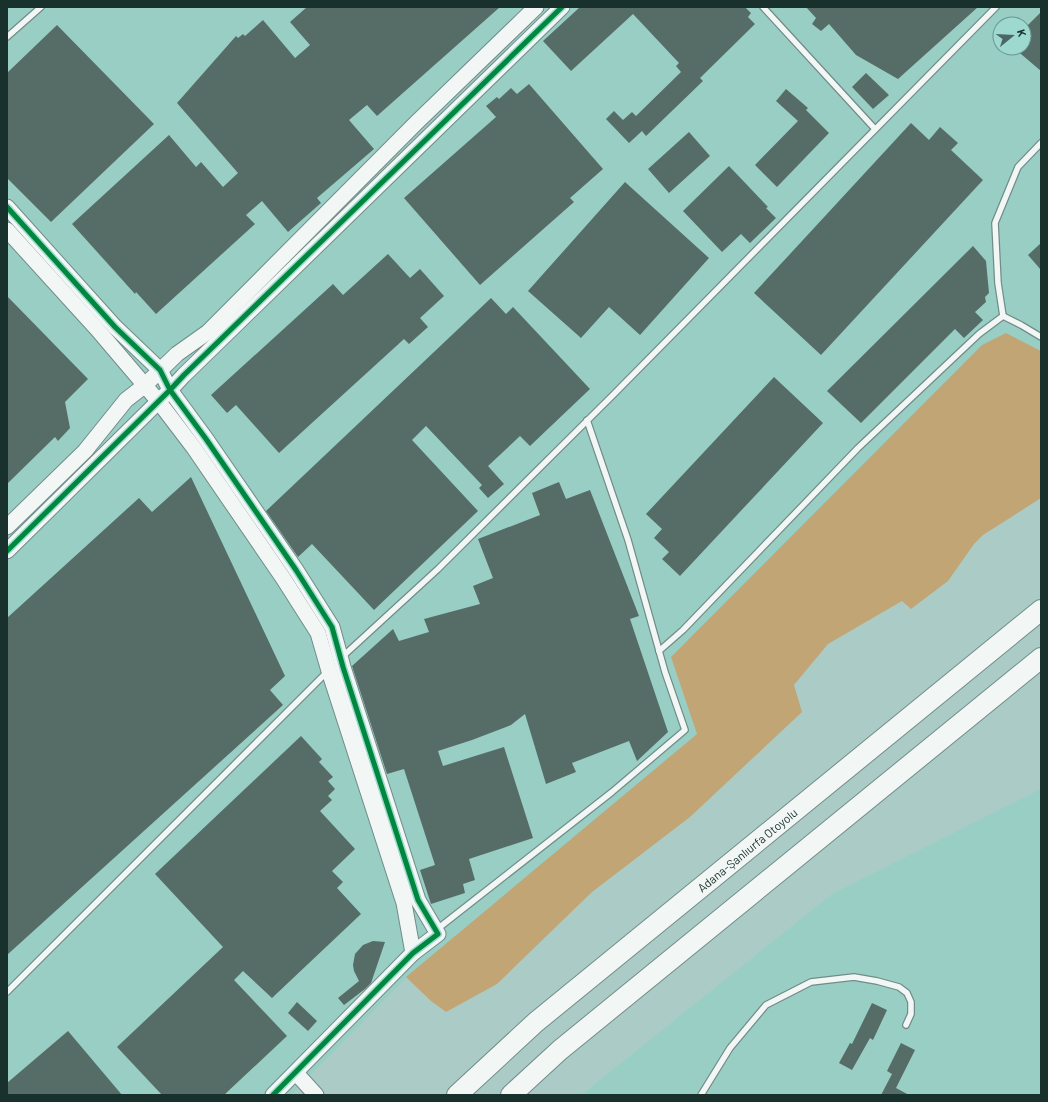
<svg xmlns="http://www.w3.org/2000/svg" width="1048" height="1102" viewBox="0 0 1048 1102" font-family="Barlow,sans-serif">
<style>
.built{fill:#99cec5;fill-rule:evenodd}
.forest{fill:#c1a574}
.building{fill:#566c67}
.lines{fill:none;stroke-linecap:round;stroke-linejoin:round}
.lane-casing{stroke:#728c88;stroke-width:8}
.secondary-casing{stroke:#728c88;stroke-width:17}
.highway-casing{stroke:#728c88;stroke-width:22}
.lane{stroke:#f2f7f6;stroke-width:5.5}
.secondary{stroke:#f2f7f6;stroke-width:15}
.highway{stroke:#f2f7f6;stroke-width:20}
.cycleway-casing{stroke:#9ed9cf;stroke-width:8}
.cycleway{stroke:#00873e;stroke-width:5}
.labels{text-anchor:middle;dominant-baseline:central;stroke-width:4;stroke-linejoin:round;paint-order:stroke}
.street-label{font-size:12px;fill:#19312d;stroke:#9ed9cf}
</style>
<rect width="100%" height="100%" fill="#abccc6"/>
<g class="built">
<path d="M7,7H1041V351L1006,333L671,657L697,734L407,977L291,1095H7ZM1000,24H1024V48H1000Z"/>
<path d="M1041,789V1095H581L832,894Z"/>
</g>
<path class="forest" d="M1006,333L1041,351V498L983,535L974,544L948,581L911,609L902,601L828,644L794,685L802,712L690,817L592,892L497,984L446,1012L431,1001L406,977L697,734L671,657L982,345Z"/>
<g class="building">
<path d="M307,7H500L377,116L367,105L349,120L374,149L317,198L321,203L288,232L262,201L246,215L255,224L156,314L136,292L135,294L72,224L169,135L196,167L201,162L223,187L238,173L177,103L236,36L238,38L243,34L245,36L263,20L295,58L310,45L290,22Z"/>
<path d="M580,7H745L751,13L748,17L755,24L700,78L703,81L646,136L642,131L629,143L606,119L614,111L623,120L632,112L636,116L681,72L676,66L679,63L633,14L571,71L543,41Z"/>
<path d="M806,7H978L898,79L856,55L829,24L821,31L812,24L816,18Z"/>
<path d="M1041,12V71L1014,48H1024V29Z"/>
<path d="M57,25L154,124L51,222L7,178V73Z"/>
<path d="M866,73L889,95L873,109L852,87Z"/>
<path d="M529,84L603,169L570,198L574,202L480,285L404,198L496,117L486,106L497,97L499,99L511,88L517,94Z"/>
<path d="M786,89L808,108L806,110L829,133L777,187L755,165L798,121L776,101Z"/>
<path d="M911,123L929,140L940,127L958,143L951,150L983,180L821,355L754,293Z"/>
<path d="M689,132L710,156L669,193L648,169Z"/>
<path d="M729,166L768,207L766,208L776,218L750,243L741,234L722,252L683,211Z"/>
<path d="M625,182L709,258L640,335L609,307L581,338L528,291Z"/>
<path d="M1041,243V270L1028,255Z"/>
<path d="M973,246L986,261L989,293L985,297L986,302L975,312L983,320L964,338L955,329L861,423L827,391Z"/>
<path d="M388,254L410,278L420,269L444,296L420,318L428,327L409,344L404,339L279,453L236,405L227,413L211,395L333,284L343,295Z"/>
<path d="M7,296L88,379L65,402L70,428L58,441L55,437L7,484Z"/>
<path d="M491,298L506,314L513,307L590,389L530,446L520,436L488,466L504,484L488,498L479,488L482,485L426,426L412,440L478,511L374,610L312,544L298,557L266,511Z"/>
<path d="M774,377L823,423L680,576L662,559L669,552L654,538L662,529L646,514Z"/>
<path d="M191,477L285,676L270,690L283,705L7,955V618L139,498L152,512Z"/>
<path d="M559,482L566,499L590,490L639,616L630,619L668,732L637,761L629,741L572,763L576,772L546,784L525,714L511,725L472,740L438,751L443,766L504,747L533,838L469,859L475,880L463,884L465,893L431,904L420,870L435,865L404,769L387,774L352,666L393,629L399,641L429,632L424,619L480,604L473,586L493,578L478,539L540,515L532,493Z"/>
<path d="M301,736L322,759L319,762L333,777L328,781L335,789L328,796L332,800L320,811L355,849L332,871L343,882L337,888L361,914L272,998L243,971L234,980L287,1036L224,1095H162L117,1047L223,947L155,874Z"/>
<path d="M373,941L385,942L371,983L365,989L344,1005L338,998L359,981L354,971L353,965L355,954L363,945Z"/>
<path d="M297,1002L317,1021L308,1031L288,1013Z"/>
<path d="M872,1003L887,1010L873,1040L870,1038L852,1070L839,1063L850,1043L852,1044Z"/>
<path d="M68,1031L122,1095H7V1083Z"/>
<path d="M901,1043L915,1050L896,1088L909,1095H881L892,1074L887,1071Z"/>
</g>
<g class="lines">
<g class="lane-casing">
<g id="lane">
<path d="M763,7L875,129"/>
<path d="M7,37L41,7"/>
<path d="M1003,316L998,283L995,223L1018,167L1041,143"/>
<path d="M1003,316L1021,325L1041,337"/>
<path d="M659,651L683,630L858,448L979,334L1003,316"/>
<path d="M341,658L438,569L614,394L996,7"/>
<path d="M436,930L612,792L685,730L665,672L628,540L587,420"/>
<path d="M7,992L328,671"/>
<path d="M701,1095L730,1048L766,1005L811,982L854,977L877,981L899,987L907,993L911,1002V1014L906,1025"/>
</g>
</g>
<g class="secondary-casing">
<g id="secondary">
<path d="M7,207L115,327L160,370L170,390L206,439L296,570L332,627L343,667L418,900L438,934L413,953L273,1095"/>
<path d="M7,230L97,329L159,402L194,448L283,578L318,633L329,671L404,903L413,953"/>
<path d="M7,527L85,451L126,400L144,386L177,354L208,332L416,123L536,7"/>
<path d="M7,551L170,390L184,375L219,341L562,7"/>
<path d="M296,1073L316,1095"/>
</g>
</g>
<g class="highway-casing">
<g id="highway">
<path id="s1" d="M457,1095L536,1022L1041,610"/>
<path d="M511,1095L560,1050L1041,658"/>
</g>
</g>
<use href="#lane" class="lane"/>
<use href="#secondary" class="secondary"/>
<use href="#highway" class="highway"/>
<g class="cycleway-casing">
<g id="cycleway">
<path d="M7,207L115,327L160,370L170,390L206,439L296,570L332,627L343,667L418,900L438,934L413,953L273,1095"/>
<path d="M7,551L170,390L184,375L219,341L562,7"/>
</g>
</g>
<use href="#cycleway" class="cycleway"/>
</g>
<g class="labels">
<g class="street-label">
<text stroke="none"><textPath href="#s1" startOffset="380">Adana-Şanlıurfa Otoyolu</textPath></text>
</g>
</g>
<rect width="1048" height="1102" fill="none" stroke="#19312d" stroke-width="16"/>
<g transform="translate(1012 36) rotate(72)"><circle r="19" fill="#9ed9cf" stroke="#69968e"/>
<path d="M0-3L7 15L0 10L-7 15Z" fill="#4c6763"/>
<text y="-6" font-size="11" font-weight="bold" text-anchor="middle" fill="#19312d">K</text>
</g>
</svg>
